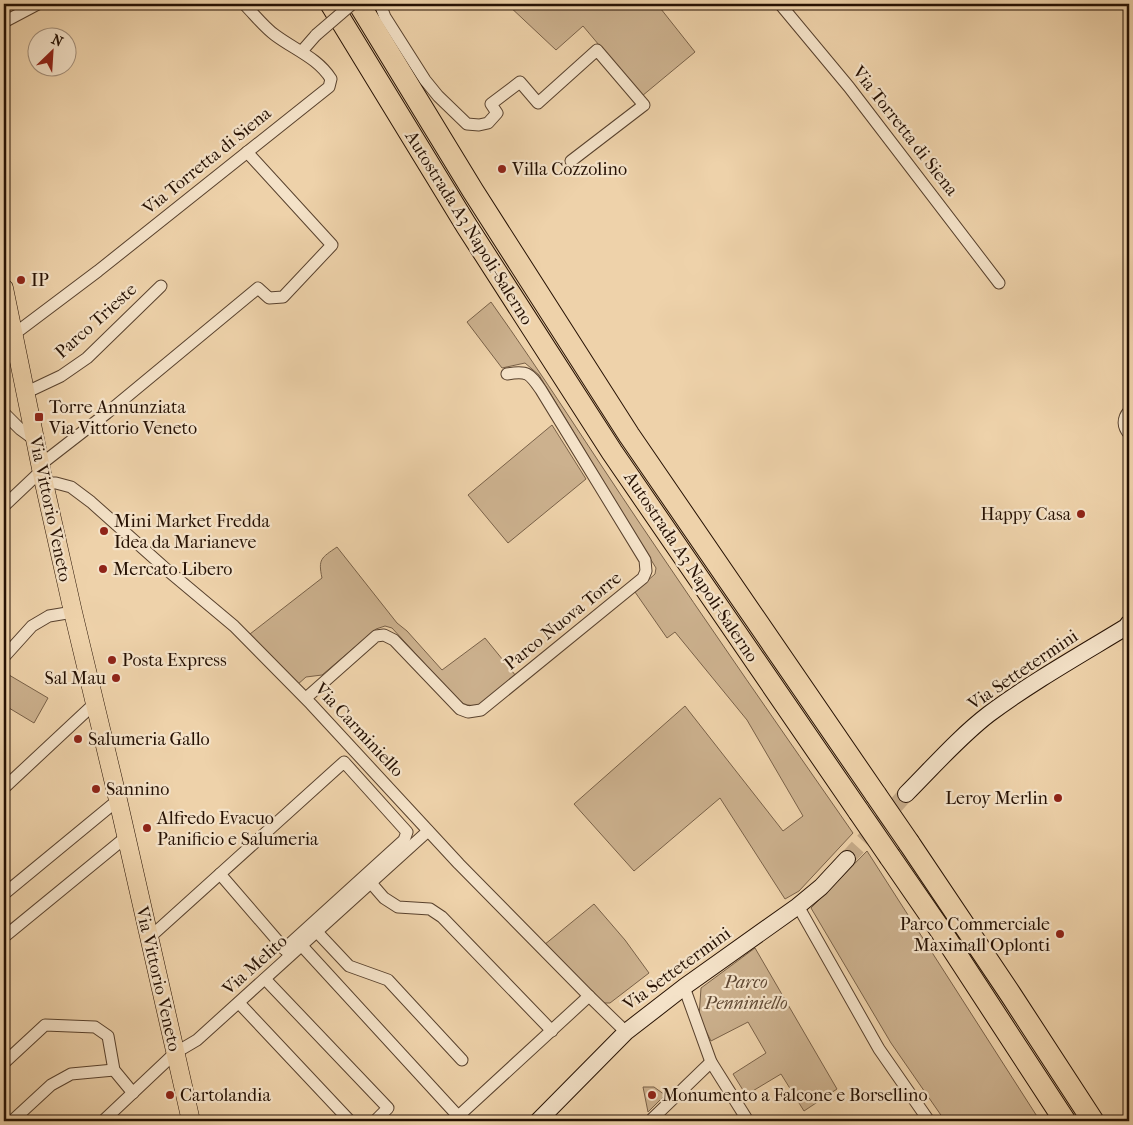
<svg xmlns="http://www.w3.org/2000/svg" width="1133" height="1125" viewBox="0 0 1133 1125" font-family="'IM FELL French Canon',serif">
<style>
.green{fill:#ccb18e;stroke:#796148}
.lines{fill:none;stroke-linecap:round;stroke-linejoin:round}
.secondary-tunnel{stroke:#c6ab89;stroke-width:16;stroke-dasharray:16 8;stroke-linecap:butt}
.street-casing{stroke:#58412d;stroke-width:13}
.secondary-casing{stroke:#261103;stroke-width:18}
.primary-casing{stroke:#261103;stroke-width:19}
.highway-casing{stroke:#261103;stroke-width:23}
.street{stroke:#f4e2c8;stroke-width:11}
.secondary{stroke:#f4e2c8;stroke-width:16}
.primary{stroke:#eed2aa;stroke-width:18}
.highway{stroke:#eed2aa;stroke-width:21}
.street-bridge-casing{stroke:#58412d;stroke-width:13;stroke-linecap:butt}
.highway-bridge-casing{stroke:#261103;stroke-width:23;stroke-linecap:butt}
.street-bridge{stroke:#f4e2c8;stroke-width:11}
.highway-bridge{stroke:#eed2aa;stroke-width:21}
.poi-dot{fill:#8f2418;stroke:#f4e2c8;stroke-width:2}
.labels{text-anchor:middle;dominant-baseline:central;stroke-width:4.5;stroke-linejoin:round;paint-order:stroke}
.street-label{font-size:18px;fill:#261103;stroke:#f4e2c8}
.poi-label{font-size:18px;fill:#261103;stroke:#f4e2c8;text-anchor:start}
.park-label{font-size:18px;font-style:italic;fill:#604934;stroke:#f4e2c8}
</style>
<rect width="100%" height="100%" fill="#eed2aa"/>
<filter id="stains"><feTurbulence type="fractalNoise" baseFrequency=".004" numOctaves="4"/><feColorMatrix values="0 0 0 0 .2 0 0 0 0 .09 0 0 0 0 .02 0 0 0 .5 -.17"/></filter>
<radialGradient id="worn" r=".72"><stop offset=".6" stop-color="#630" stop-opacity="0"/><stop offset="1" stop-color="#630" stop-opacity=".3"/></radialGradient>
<g class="green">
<path d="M507,4H657L695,52L642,96L583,26L556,50Z"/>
<path d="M491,302C543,375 591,451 641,525C711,629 782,731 853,833L799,891L785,899L720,798L634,871L574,804L685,706L783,831L803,816L747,720L675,632L667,638L635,592L655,574L656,568L539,375L525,363L502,368L467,322Z"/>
<path d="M552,425L586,479L508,543L468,495Z"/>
<path d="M337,547L397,623L407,631L442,670L485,638L516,676C500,690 481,716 459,701L392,628L385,626L376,629L322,675L306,677L297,685L250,634L322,578C318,559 321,558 337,547Z"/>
<path d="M4,672L48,698L34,723L4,705Z"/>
<path d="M867,851L1040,1121H945L891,1043L811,908Z"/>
<path d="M594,904L625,940L649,973L610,1003H603L544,945Z"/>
<path d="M755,948L837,1089L804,1111L781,1074L746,1095L733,1074L766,1053L748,1022L711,1041L699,1017L701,988Z"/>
<path d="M643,1087H654L665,1095L648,1112Z"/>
</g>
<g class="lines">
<path class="secondary-tunnel" d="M847,859L906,794"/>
<g class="street-casing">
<g id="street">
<path d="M380,4L385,17L425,80L438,96L467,124L479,125L488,123L497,113L491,104L520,82L538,103L597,50L644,105L571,161"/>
<path d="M780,4L849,87L999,283"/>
<path d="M4,22L38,4"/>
<path d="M302,51L316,35"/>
<path d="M13,335L98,271L329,87L331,79C318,58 295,50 275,35C264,27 254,14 244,4"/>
<path d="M25,393L61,376L87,358L161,286"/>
<path d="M1129,411C1122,419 1123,427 1129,434"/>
<path d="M4,413L20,429L35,440"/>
<path d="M40,465L107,413L258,288L269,298L283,297L332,245L247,152"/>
<path d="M44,483H56L71,487L91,502L166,569L234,626L311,704L459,864L589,996L626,1032"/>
<path d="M4,506L41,471"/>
<path d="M4,657L32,626L49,616L73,612"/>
<path d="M306,698L376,636L384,635L394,640L460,709L468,712L481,710L643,578L646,571L645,560L541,390C530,374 528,370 507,374"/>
<path d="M4,788L94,704"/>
<path d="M220,874L289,954"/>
<path d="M371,883L384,898L398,907L430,909L442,917L552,1031"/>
<path d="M4,894L118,800"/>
<path d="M798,906L879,1049L929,1121"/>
<path d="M317,932L349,966L388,980L462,1060"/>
<path d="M4,937L126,837"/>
<path d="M149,938L344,762L407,832L404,840L284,949"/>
<path d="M302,946L458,1116"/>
<path d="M265,979L388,1108L375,1121"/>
<path d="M684,987L711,1062L748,1121"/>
<path d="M239,1003L350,1121"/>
<path d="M4,1063L45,1025L95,1027L108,1036L114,1070L133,1093"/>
<path d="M12,1121L51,1085L71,1074L114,1070"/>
<path d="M103,1121L175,1053L197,1040L428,831"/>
<path d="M453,1121L589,996"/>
<path d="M650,1121L711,1062"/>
</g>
</g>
<g class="secondary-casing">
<g id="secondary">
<path d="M906,794C933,767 959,737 989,714C1032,682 1080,655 1126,627L1129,623"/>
<path d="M538,1121L626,1032L684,987L798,906L821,887L847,859"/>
</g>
</g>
<g class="primary-casing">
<path id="primary" d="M4,288L44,483L73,612L118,800L191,1121"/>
</g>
<g class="highway-casing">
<g id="highway">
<path d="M331,4L466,225L612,452L859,812"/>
<path d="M359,4L473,191L629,435L876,795"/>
<path d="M909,843L1011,995L1093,1121"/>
<path d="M890,857L941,931L1065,1121"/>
</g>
</g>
<use href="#street" class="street"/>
<use href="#secondary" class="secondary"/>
<use href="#primary" class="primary"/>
<use href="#highway" class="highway"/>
<g class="street-bridge-casing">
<path id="street-bridge" d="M316,35L352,4"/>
</g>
<g class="highway-bridge-casing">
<g id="highway-bridge">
<path d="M876,795L909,843"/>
<path d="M859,812L890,857"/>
</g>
</g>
<use href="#street-bridge" class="street-bridge"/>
<use href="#highway-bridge" class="highway-bridge"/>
</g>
<g class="poi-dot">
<circle cx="502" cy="169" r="5"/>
<circle cx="21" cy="280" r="5"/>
<rect x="34" y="412" width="10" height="10" rx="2.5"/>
<circle cx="1081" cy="514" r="5"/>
<circle cx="104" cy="531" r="5"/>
<circle cx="103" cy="569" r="5"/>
<circle cx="112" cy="660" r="5"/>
<circle cx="116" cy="678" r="5"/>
<circle cx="78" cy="739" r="5"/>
<circle cx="96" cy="789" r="5"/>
<circle cx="1058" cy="798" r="5"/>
<circle cx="147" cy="828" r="5"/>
<circle cx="1060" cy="934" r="5"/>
<circle cx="170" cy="1095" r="5"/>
<circle cx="652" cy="1095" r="5"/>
</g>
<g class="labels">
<g class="street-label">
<text transform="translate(905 131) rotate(52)">Via Torretta di Siena</text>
<text transform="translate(207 161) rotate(-39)">Via Torretta di Siena</text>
<text transform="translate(469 228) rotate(58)">Autostrada A3 Napoli-Salerno</text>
<text transform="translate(96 321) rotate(-42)">Parco Trieste</text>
<text transform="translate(50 509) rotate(78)">Via Vittorio Veneto</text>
<text transform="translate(691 567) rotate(56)">Autostrada A3 Napoli-Salerno</text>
<text transform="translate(563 621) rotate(-39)">Parco Nuova Torre</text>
<text transform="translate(1023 670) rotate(-34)">Via Settetermini</text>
<text transform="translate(359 730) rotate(47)">Via Carminiello</text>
<text transform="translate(255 965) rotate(-42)">Via Melito</text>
<text transform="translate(677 969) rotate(-36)">Via Settetermini</text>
<text transform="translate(158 979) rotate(77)">Via Vittorio Veneto</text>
</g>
<g class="poi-label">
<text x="512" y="169">Villa Cozzolino</text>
<text x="31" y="280">IP</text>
<text x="49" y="407">Torre Annunziata<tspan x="49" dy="21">Via Vittorio Veneto</tspan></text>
<text x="1071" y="514" text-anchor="end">Happy Casa</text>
<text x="114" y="521">Mini Market Fredda<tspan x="114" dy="21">Idea da Marianeve</tspan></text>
<text x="113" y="569">Mercato Libero</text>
<text x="122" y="660">Posta Express</text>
<text x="106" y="678" text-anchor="end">Sal Mau</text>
<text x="88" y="739">Salumeria Gallo</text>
<text x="106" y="789">Sannino</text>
<text x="1048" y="798" text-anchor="end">Leroy Merlin</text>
<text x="157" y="818">Alfredo Evacuo<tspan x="157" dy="21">Panificio e Salumeria</tspan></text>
<text x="1050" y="924" text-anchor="end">Parco Commerciale<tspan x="1050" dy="21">Maximall Oplonti</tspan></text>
<text x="180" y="1095">Cartolandia</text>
<text x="662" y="1095">Monumento a Falcone e Borsellino</text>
</g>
<g class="park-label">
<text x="746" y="982">Parco<tspan x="746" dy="21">Penniniello</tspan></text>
</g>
</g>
<rect width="1133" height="1125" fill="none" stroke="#eed2aa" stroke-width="20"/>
<rect x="5" y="5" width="1123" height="1115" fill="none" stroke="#261103" stroke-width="2.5"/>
<rect x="10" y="10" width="1113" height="1105" fill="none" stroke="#261103"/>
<g transform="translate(52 52) rotate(25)"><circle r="24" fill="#f4e2c8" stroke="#a28e79"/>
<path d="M0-4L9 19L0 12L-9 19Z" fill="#8f2418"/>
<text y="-8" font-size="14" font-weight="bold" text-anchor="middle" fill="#261103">N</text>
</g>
<rect width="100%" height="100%" filter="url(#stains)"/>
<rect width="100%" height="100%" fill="url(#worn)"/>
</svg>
